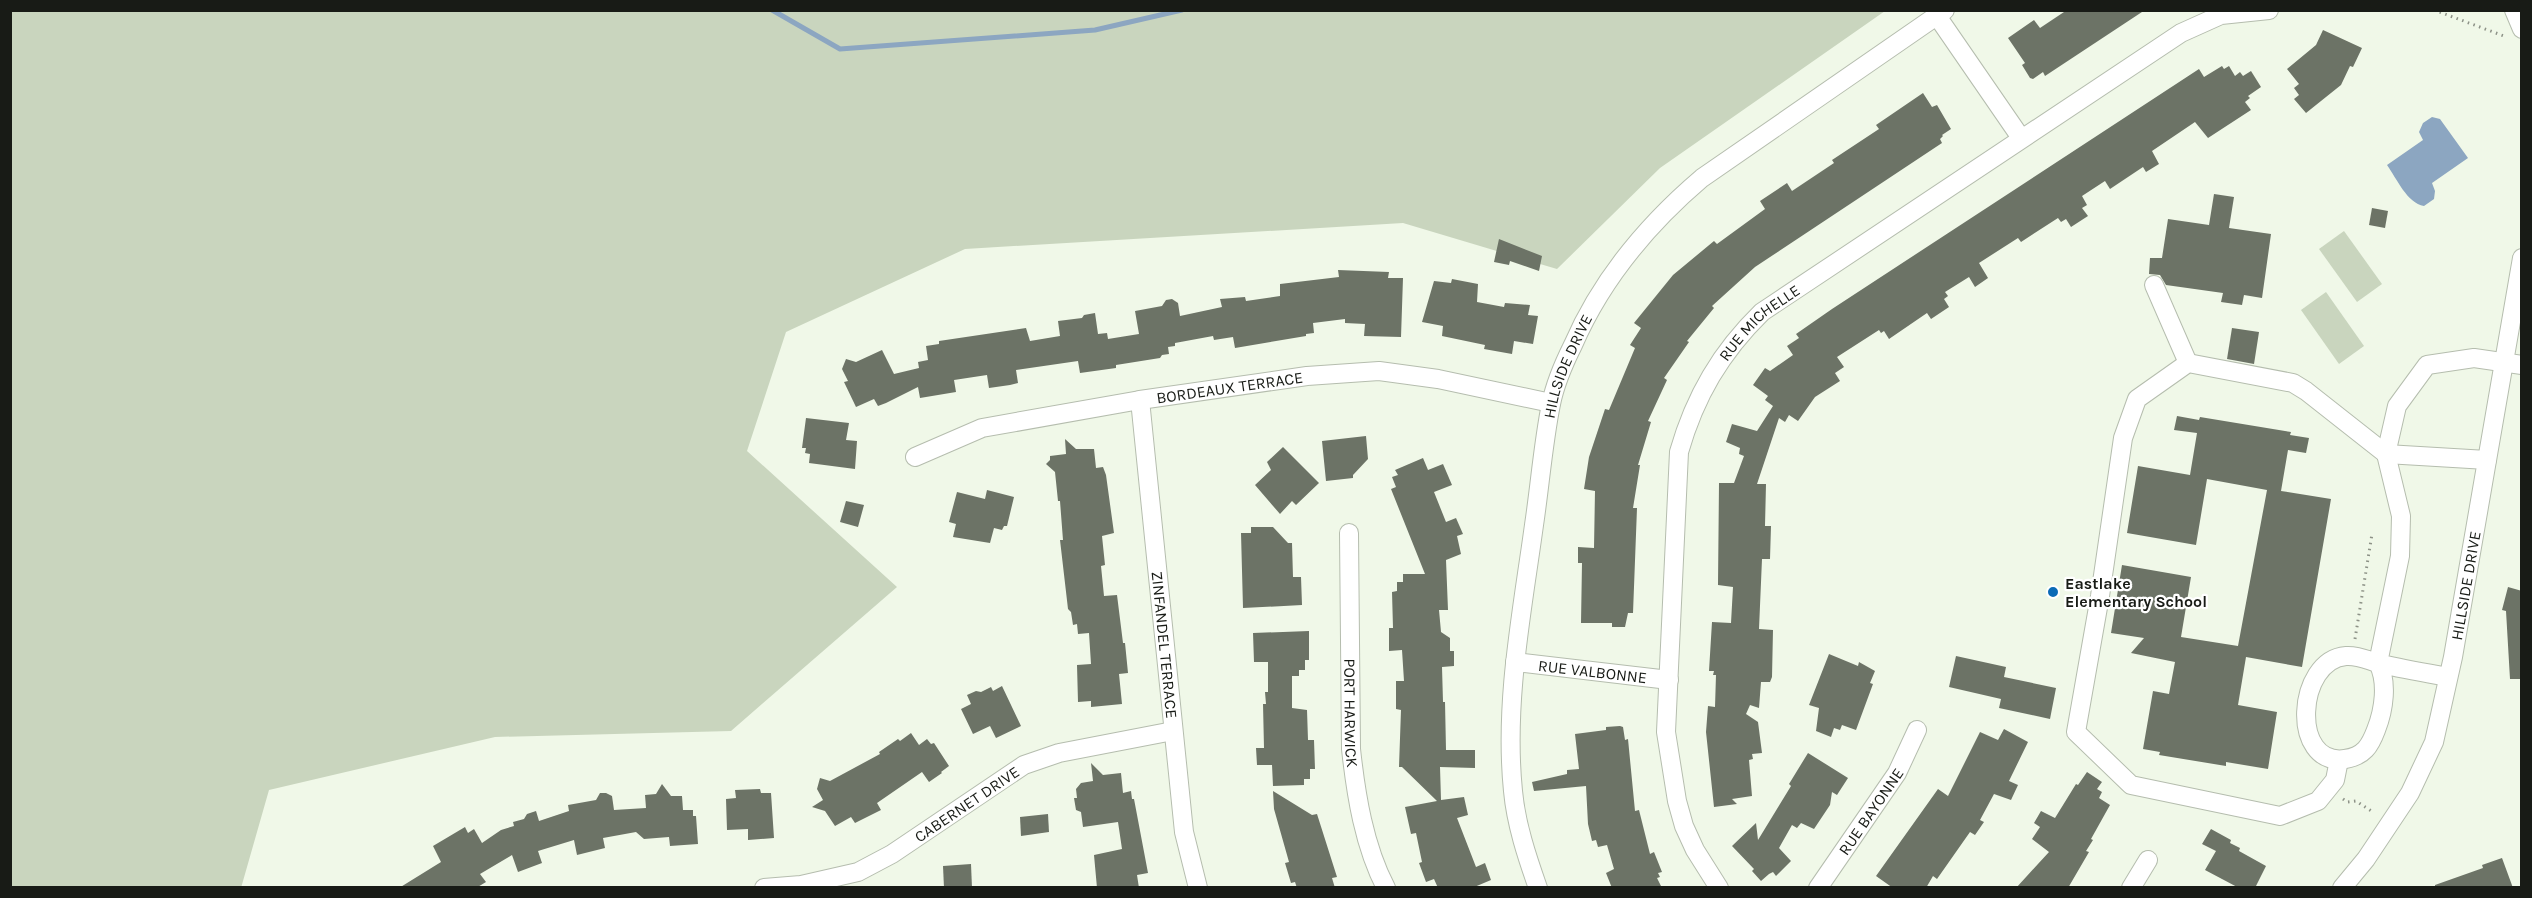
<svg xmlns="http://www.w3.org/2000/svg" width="2532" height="898" viewBox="0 0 2532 898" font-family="Karla,sans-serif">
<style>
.green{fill:#c9d5be}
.water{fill:#8ca6c1}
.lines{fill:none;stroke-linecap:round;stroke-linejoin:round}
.stream{stroke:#8ca6c1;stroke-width:5}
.building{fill:#6c7366}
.minor-casing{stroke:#b5bdae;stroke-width:20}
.path{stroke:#8d9287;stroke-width:3;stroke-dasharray:1.5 4.5;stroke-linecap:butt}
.minor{stroke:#fff;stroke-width:18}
.poi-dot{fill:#0b6ab6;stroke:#fff;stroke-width:2}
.labels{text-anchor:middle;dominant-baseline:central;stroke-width:4.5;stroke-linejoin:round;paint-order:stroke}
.street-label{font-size:16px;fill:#181b16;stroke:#fff}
.poi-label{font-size:16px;font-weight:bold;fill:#181b16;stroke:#fff;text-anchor:start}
</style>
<rect width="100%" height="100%" fill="#f0f8e8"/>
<g class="green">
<path d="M10,11H1885L1660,168L1557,269L1403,223L965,249L786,332L747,451L897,587L731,731L495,737L269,790L241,888L11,887Z"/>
<path d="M2344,231L2382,284L2357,302L2319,249Z"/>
<path d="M2326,292L2364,346L2339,364L2301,310Z"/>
</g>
<path class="water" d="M2432,117L2440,119L2468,158L2432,183L2435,191L2434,199L2424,206C2407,203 2397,179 2387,165L2423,140L2419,132L2423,123Z"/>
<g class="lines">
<path class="stream" d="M772,10L840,49L1095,30L1182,10"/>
</g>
<g class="building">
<path d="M2067,10H2145L2045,76L2043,72L2033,79L2030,78L2022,65L2025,63L2008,38L2034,20L2040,28Z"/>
<path d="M2323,30L2362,48L2353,67L2350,66L2341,85L2306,113L2294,99L2299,95L2294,88L2299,84L2287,69L2316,45Z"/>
<path d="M2222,66L2224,69L2229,66L2235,76L2240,72L2243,76L2251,71L2261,87L2248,96L2250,98L2245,102L2251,110L2208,138L2195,122L2152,151L2159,164L2146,172L2143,167L2110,189L2105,181L2082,196L2087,205L2082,208L2088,216L2071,227L2066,219L2061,222L2058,218L2021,242L2018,238L1979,263L1988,278L1975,287L1969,277L1945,292L1948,296L1944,299L1949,307L1931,319L1927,313L1889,339L1884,331L1881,333L1879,330L1837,357L1844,367L1835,373L1840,381L1815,397L1798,421L1789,415L1785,422L1779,418L1757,484H1766L1765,526H1771L1770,559H1762L1759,629L1773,630L1772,677L1770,682H1761L1759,708L1750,705L1746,714L1758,722L1762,753L1752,754L1753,759L1749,760L1752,796L1732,799L1737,804L1714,807L1706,732L1708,706L1715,707L1716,675H1713L1714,671H1709L1712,622L1731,623L1733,587L1718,585L1719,483H1734L1744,456L1739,454L1740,448L1726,442L1732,424L1757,431L1773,406L1765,400L1768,396L1753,385L1765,368L1770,371L1793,355L1787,346L1799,338L1796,334L1832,309L2199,69L2204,77Z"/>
<path d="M1923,93L1932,107L1937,105L1951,129L1942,135L1943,136L1940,139L1942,143L1755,267L1712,306L1714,308L1687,341L1689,342L1664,378L1667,380L1648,421L1651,422L1638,465H1640L1633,508H1637L1633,613H1628L1625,627H1612V623H1581L1582,563H1578V547L1594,548L1595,491L1584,489L1589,457L1605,409L1609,410L1635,348L1630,345L1641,328L1634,323L1673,275L1714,241L1717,244L1765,209L1760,201L1787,183L1792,191L1834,163L1832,160L1879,129L1876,125Z"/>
<path d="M2214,194L2234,197L2229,228L2271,234L2262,298L2244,295L2242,305L2221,302L2223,293L2166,285L2160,275L2149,274L2150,258H2162L2168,219L2209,225Z"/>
<path d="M2372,208L2388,211L2385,228L2369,225Z"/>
<path d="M1499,239L1542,256L1539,271L1510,261L1509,265L1494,262Z"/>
<path d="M1338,270L1389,272L1388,278H1403L1401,337L1364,336L1365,324L1345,323V319L1313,323L1314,333L1306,334V336L1235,348L1233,337L1214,340L1213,336L1175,343V346L1168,347L1169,354L1162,355L1160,358L1116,365V368L1080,373L1078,361L1016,370L1018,383L1010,385L989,388L987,375L954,380L956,392L920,398L918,387L886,403L878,406L874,399L856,407L844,382L848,381L842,369L846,359L856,362L882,350L894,374L919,368L918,362L928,360L926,346L939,344V341L1026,328L1030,341L1060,336L1058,321L1082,318L1084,315L1095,313L1098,334L1107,333L1108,339L1139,334L1135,311L1162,306L1166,300L1172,299L1178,303L1180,316L1222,307L1220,299L1245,297L1246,301L1280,296V284L1339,277Z"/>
<path d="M1452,279L1478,284L1477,302L1504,307L1505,303L1530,305L1528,315L1538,316L1533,344L1514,341L1512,354L1484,349L1485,345L1442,336L1443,326L1422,322L1434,281L1451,283Z"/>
<path d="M2232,328L2259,332L2254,364L2227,359Z"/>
<path d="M2177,416L2199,420L2200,417L2291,432L2290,435L2309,438L2306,453L2288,450L2281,491L2331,499L2302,667L2246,657L2238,705L2277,712L2268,769L2226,762V766L2159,755L2160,752L2143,749L2153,691L2169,694L2175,662L2131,653L2144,638L2111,633L2122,565L2191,577L2181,637L2238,646L2267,490L2207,479L2196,545L2127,533L2138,466L2190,475L2197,433L2174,430Z"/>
<path d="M806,418L849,423L846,440L857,441L855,469L809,463L810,454L805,453L806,448H802Z"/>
<path d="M1366,436L1368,459L1353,475V478L1326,481L1322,441Z"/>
<path d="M1065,439L1076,449H1094L1096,468L1103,467L1106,475L1114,533L1102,536L1105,565L1101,566L1104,596L1117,595L1123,643H1125L1128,673L1119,674L1122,704L1091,707V701L1078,702L1077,665L1091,664L1089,633L1078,634L1077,624L1073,625L1071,612L1068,609L1060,540H1063L1060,501H1058L1055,472L1046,464L1050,460V456L1066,454Z"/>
<path d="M1283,447L1319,483L1296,505L1292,501L1280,514L1255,485L1271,470L1267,462Z"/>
<path d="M1423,458L1428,470L1443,464L1452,485L1434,492L1446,522L1456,518L1463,534L1457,536L1461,554L1446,560L1448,610H1439L1441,632L1450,638V651H1454V666L1442,667L1443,702H1445L1446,750H1475V768L1440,767L1441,800L1464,797L1468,815L1457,818L1476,867L1485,863L1491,880L1472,888H1438L1434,879L1426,882L1419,863L1422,862L1416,833L1411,834L1405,807L1437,801L1402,767H1399L1401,710L1396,709V681H1404L1402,650L1389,651V628H1393L1392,592L1397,591V582H1403V574H1425L1391,489L1396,487L1392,477L1398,475L1395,470Z"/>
<path d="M987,490L1014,497L1007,526H1004L1002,530L994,528L990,543L953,537L956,524L949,522L957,492L985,499Z"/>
<path d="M846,501L864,505L858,527L840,522Z"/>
<path d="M1251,527H1273L1288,543H1292L1293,577H1301L1302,605L1243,608L1241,533H1251Z"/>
<path d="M2508,587L2522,591V679H2510L2506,611L2502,610Z"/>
<path d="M1309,631V660H1305V670H1299V676H1292V708L1307,710L1308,740H1314L1315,769H1310V779H1304V785L1273,786L1272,765H1257L1256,748H1264L1263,704H1266L1265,692H1268V662H1254L1253,633Z"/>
<path d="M1829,654L1858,666L1859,662L1875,671L1870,683L1873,684L1856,730L1842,725L1840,730L1834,728L1831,737L1816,731L1819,708L1809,705Z"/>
<path d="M1956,656L2006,667L2004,677L2056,688L2050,719L1999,708L2001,699L1949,687Z"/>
<path d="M1002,686L1021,726L996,738L990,726L973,734L961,709L971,704L967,695L976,691L981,692L991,687L993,691Z"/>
<path d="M1620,726L1623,727L1625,740L1628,739L1635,811L1639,810L1650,854L1654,852L1662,872L1658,873L1660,877L1657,878L1662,888H1612L1606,873L1614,869L1607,845L1598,847L1596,840L1592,841L1588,824L1586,786L1534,791L1532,782L1567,774V770L1579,769L1575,734L1606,730V727Z"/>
<path d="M2004,729L2028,742L2009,781L2018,785L2011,800L1994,794L1980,820L1984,822L1975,835L1970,832L1937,879L1933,876L1926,888H1893L1876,876L1938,789L1948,796L1980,732L1998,740Z"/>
<path d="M911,733L919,745L927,739L931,744L934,743L949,766L941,772L942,773L929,782L922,772L877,803L881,810L855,823L851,817L835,826L825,811L812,807L823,800L817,789L820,778L830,781L880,754L879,752L898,739L900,741Z"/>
<path d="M1808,753L1848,778L1837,795L1832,792L1830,805L1814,829L1801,823L1797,828L1792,825L1779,848L1791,861L1776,876L1773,872L1769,874L1761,881L1752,871L1754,869L1732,846L1756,823L1758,840L1791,786L1789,784Z"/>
<path d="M1091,763L1103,775L1121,773L1123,793L1131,791L1132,799H1134L1148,873L1137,875L1139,888H1097L1094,855L1122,849L1118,822L1083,827L1081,812L1076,810L1074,798H1077L1076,789L1081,783L1093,781Z"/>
<path d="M2087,772L2102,782L2097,789L2102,792L2099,798L2110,805L2091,839L2093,840L2086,851L2089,852L2068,888H2016L2049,852L2032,839L2040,827L2034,823L2041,811L2055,818L2076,784L2078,785Z"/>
<path d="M662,784L671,796H682L683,810H693V816H696L698,844L670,846L669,837L644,839L636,832L603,838L605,848L577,855L574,840L538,851L542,863L518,872L512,855L480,874L486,882L476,888H399L441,862L433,846L465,827L468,833L474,829L482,843L501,830L514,826L513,822L524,819L527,814L536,811L539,821L569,811L568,805L596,800L600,793H606L612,796L614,810L646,808L645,795L656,794Z"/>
<path d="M760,789L761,793H771L774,838L748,840V829L727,830L726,799L736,798L735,790Z"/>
<path d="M1273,791L1312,815L1317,814L1337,877L1332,878L1335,888H1297L1295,882L1291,883L1285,863L1289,862L1274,809Z"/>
<path d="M1048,814L1049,832L1021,836L1020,817Z"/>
<path d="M2211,829L2231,840L2230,843L2240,848L2239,851L2266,866L2255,888H2239L2205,870L2216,851L2202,844Z"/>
<path d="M2502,858L2513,888H2435V885L2483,868L2482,865Z"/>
<path d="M971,864L972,888H944L943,866Z"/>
</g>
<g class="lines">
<g class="minor-casing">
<g id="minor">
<path d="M2514,10L2522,29"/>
<path d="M1937,16L2021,138"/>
<path d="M2154,285L2188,363"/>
<path id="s1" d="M1140,400L1184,832L1198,888"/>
<path id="s2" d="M915,457L982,428L1140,400L1307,376L1379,371L1438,379L1551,403"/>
<path id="s3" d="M1349,533L1351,749C1356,795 1364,846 1386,888"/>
<path id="s4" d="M1515,662L1669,680"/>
<path d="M2448,677C2426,673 2403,669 2381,664C2369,661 2359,655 2346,656C2296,660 2290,767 2345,759C2364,756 2370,746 2376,730C2384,710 2388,682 2378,663L2400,556L2401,516L2386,454L2397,406L2427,365L2474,358L2522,365"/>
<path d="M2339,760L2335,780L2318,801L2280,816L2131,785L2076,732L2100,596L2123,438L2137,399L2188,363L2293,383L2306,391L2386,454L2487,460"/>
<path id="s5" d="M764,888L801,885L858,872L892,854L1024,765L1059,753L1173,731"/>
<path id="s6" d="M1538,888C1527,857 1516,824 1513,791C1504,702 1522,613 1534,525C1540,485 1543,444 1551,404C1555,384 1564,363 1573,345C1602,278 1648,224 1702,178L1945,10"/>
<path id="s7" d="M1719,888L1695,850L1684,826L1677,801L1666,732L1679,452C1695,396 1721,352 1762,312L2181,33L2221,15L2269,10"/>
<path id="s8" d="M1818,888L1897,773L1917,730"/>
<path d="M2131,888L2148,860"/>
<path id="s9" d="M2342,888L2366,859L2410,793L2434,742L2453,657L2522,258"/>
</g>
</g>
<g class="path">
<path d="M2434,10L2504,36"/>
<path d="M2355,639L2372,534"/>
<path d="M2343,799L2347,802L2356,801L2373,812"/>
</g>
<use href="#minor" class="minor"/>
</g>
<circle class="poi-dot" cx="2053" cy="592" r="6"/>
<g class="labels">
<g class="street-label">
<text stroke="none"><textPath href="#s7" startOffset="603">RUE MICHELLE</textPath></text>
<text stroke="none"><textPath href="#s6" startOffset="531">HILLSIDE DRIVE</textPath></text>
<text stroke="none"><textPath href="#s2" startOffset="324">BORDEAUX TERRACE</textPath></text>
<text stroke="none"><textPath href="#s9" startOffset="333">HILLSIDE DRIVE</textPath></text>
<text stroke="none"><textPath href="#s1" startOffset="246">ZINFANDEL TERRACE</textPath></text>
<text stroke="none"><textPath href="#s4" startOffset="78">RUE VALBONNE</textPath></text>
<text stroke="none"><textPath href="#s3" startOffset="180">PORT HARWICK</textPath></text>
<text stroke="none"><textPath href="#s5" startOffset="224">CABERNET DRIVE</textPath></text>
<text stroke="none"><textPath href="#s8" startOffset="93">RUE BAYONNE</textPath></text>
</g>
<g class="poi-label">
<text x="2065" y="583">Eastlake<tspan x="2065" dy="18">Elementary School</tspan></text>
</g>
</g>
<rect width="2532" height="898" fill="none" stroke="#181b16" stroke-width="24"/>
</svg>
